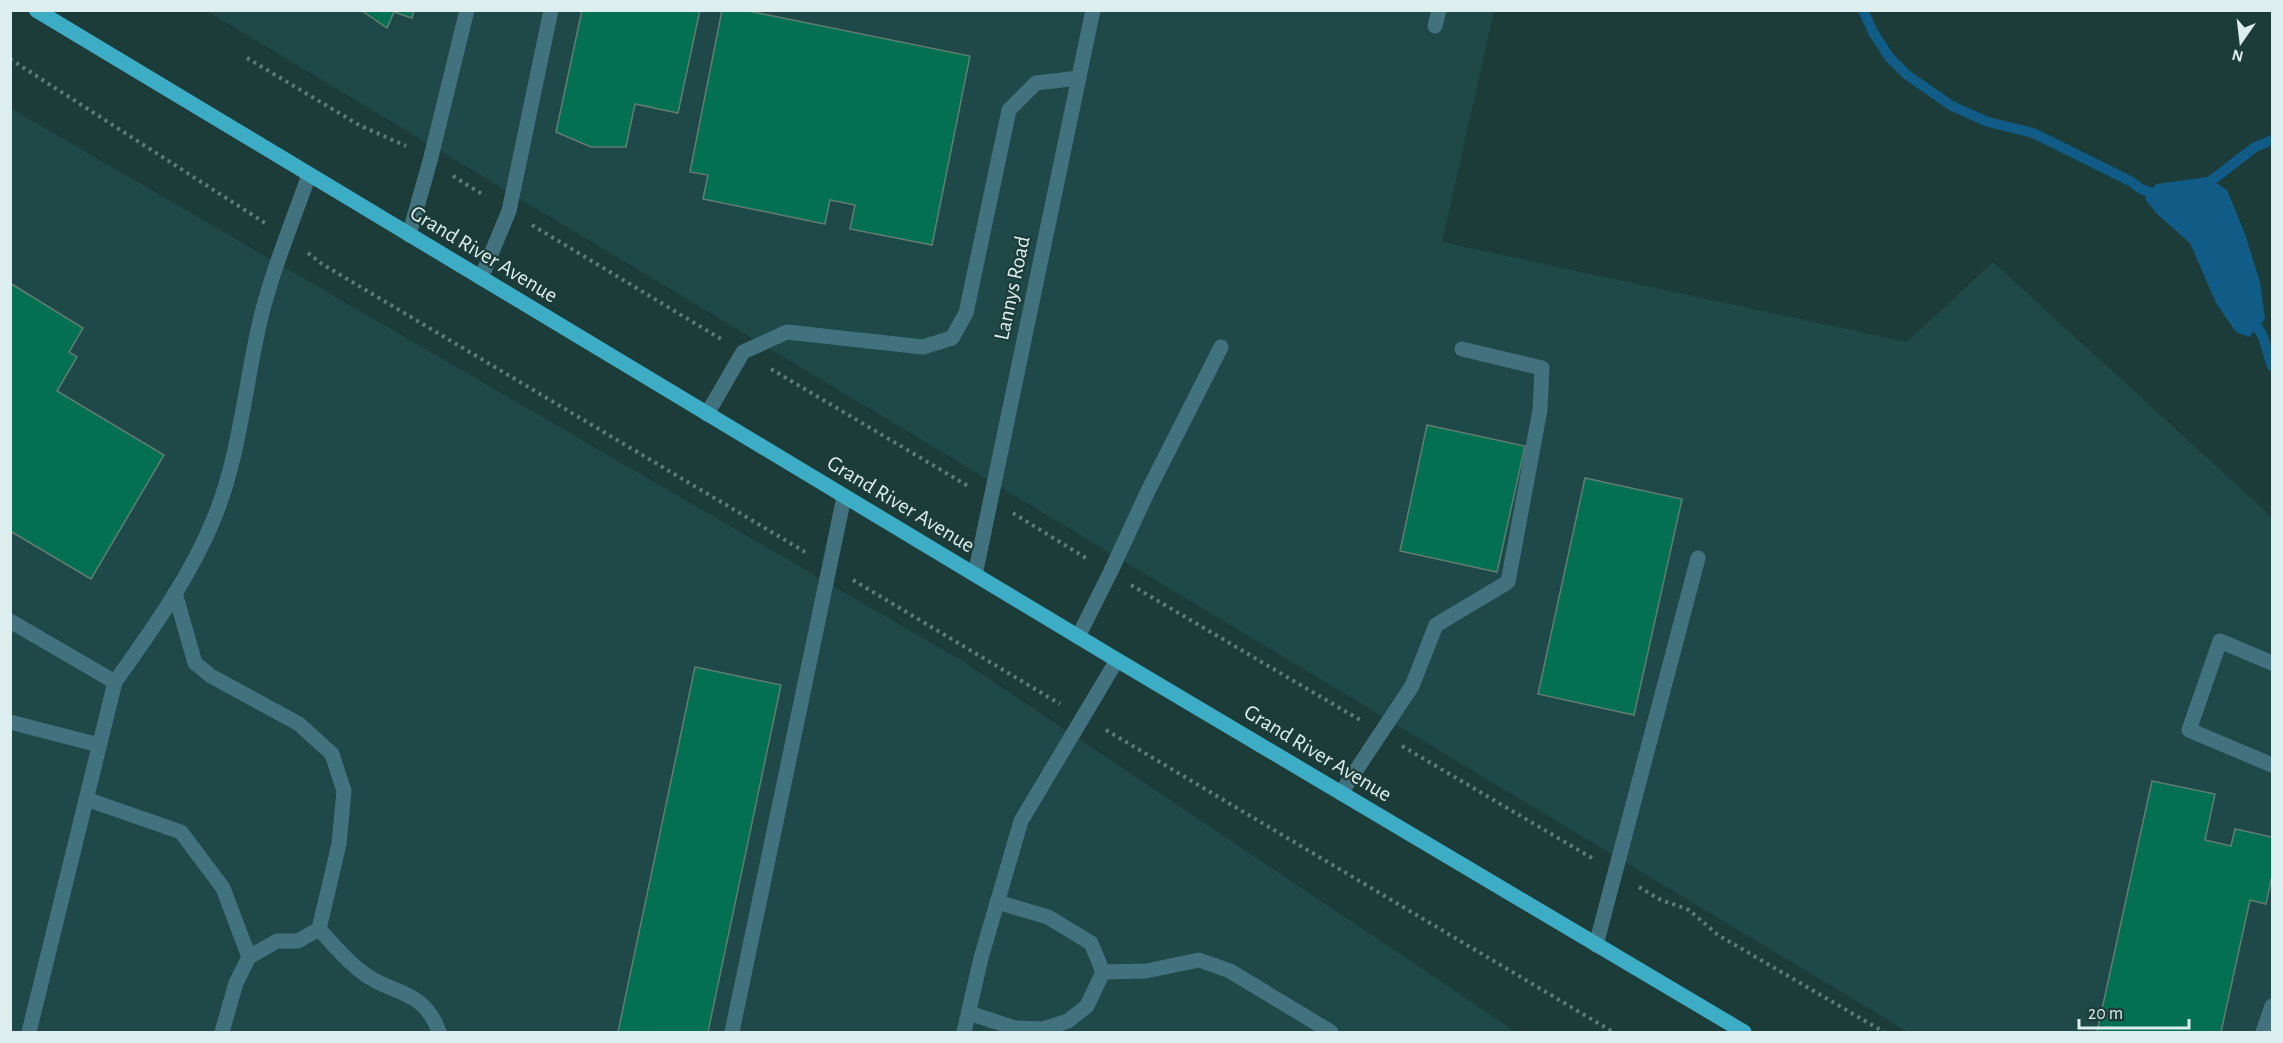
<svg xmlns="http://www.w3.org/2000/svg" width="2283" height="1043" viewBox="0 0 2283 1043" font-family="'Alegreya Sans',sans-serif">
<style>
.built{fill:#1f4948}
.water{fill:#115c87}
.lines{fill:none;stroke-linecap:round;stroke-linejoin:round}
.stream{stroke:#115c87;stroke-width:10}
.building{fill:#047052;stroke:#617d71;stroke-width:1.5}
.path{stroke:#607b79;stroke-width:4;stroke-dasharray:3 4.5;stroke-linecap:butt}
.minor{stroke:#42727e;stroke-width:15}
.major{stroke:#3dadc6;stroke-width:15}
.labels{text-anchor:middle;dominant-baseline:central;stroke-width:4.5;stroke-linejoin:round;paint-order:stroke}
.street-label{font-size:22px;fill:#dceeed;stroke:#1c3c3a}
</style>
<rect width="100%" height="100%" fill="#1c3c3a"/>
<g class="built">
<path d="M207,11H1494L1442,242L1907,342L1993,262L2272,517V1032H1908Z"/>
<path d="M10,108L964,662L1516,1032H11Z"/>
</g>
<path class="water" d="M2207,177L2227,190L2245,234L2260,282L2265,319L2249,337L2236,332L2216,303L2190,243L2157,214L2145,199L2156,184Z"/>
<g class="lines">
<g class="stream">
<path d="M1863,10L1873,32L1889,57L1907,75L1952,106L1988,122L2033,133L2130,181L2141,189L2161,196"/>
<path d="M2201,184H2207L2255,147L2272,140"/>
<path d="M2252,317L2263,337L2272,366"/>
</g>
</g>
<g class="building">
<path d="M361,10H414L412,18L394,12L387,28Z"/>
<path d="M582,10H700L678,113L635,104L626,147H591L556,132Z"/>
<path d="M722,10H744L970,56L932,245L850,229L855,205L830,200L825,224L703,199L708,175L690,172Z"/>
<path d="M10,283L83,328L69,352L77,357L57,391L164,455L91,579L10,531Z"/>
<path d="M1427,425L1525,446L1497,572L1400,551Z"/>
<path d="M1585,478L1682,499L1634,715L1538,694Z"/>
<path d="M695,667L781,685L708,1032H618Z"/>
<path d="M2152,781L2215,794L2205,840L2231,846L2235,829L2272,837V876L2266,904L2250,900L2221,1032H2097Z"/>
</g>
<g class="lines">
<g class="path">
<path d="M247,58L359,125L406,146"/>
<path d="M10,59L265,223"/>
<path d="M453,176L485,196"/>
<path d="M532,225L721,339"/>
<path d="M308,253L322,264L805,552"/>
<path d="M771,369L968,486"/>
<path d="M1013,513L1089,560"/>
<path d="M853,580L1060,704"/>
<path d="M1131,585L1360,720"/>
<path d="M1106,730L1613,1032"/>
<path d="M1402,746L1592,858"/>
<path d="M1639,887L1659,899L1689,910L1718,935L1884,1032"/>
</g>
<g class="minor">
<path d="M1435,26L1439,10"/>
<path d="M409,235L430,161L467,10"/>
<path d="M481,278L509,211L551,10"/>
<path d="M707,414L743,352L787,332L923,347L952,338L966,313L1009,110L1036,83L1079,78"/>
<path d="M975,575L1093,10"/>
<path d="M175,593L195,663L211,676L299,724L332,754L344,791L339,844L319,929L298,941H277L249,957L236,983L222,1032"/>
<path d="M10,621L115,682C152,630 191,576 215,516C240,454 245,385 260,321C272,271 292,223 309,175"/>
<path d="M1078,637L1110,573L1147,493L1221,347"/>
<path d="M2272,663L2220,641L2189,730L2272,765"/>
<path d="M10,722L99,745"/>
<path d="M1341,793L1412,686L1436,625L1508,582L1540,410L1542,368L1462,349"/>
<path d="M86,799L181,832L223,888L249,957"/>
<path d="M997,902L1048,917L1091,943L1103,972L1146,971L1199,960L1230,971L1331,1032"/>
<path d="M319,929C331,942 344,958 358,969C389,996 423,986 439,1032"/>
<path d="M1596,945L1698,558"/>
<path d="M969,1013L1015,1028L1043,1029L1068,1021L1087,1006L1103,972"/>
<path d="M29,1032L115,682"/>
<path d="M732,1032L844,497"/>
<path d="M964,1032L981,958L1021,821L1117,660"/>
<path d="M2263,1032L2272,1006"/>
</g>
<path class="major" d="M36,10L1117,660L1744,1032"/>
</g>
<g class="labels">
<g class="street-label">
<text transform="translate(484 254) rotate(31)">Grand River Avenue</text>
<text transform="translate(1012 288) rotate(-78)">Lannys Road</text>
<text transform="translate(901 504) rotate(31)">Grand River Avenue</text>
<text transform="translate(1318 753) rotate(31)">Grand River Avenue</text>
</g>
</g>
<rect width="2283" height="1043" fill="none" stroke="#dceeed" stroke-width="24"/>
<g transform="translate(2241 42) rotate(194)" stroke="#1c3c3a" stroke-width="4.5" paint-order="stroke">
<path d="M0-4.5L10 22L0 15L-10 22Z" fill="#dceeed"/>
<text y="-9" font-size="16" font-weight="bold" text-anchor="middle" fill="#dceeed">N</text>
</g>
<path d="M2079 1019v9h110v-9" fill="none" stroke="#dceeed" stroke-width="3"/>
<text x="2088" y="1019" font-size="18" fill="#dceeed" stroke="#1c3c3a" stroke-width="4.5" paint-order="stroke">20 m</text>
</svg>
